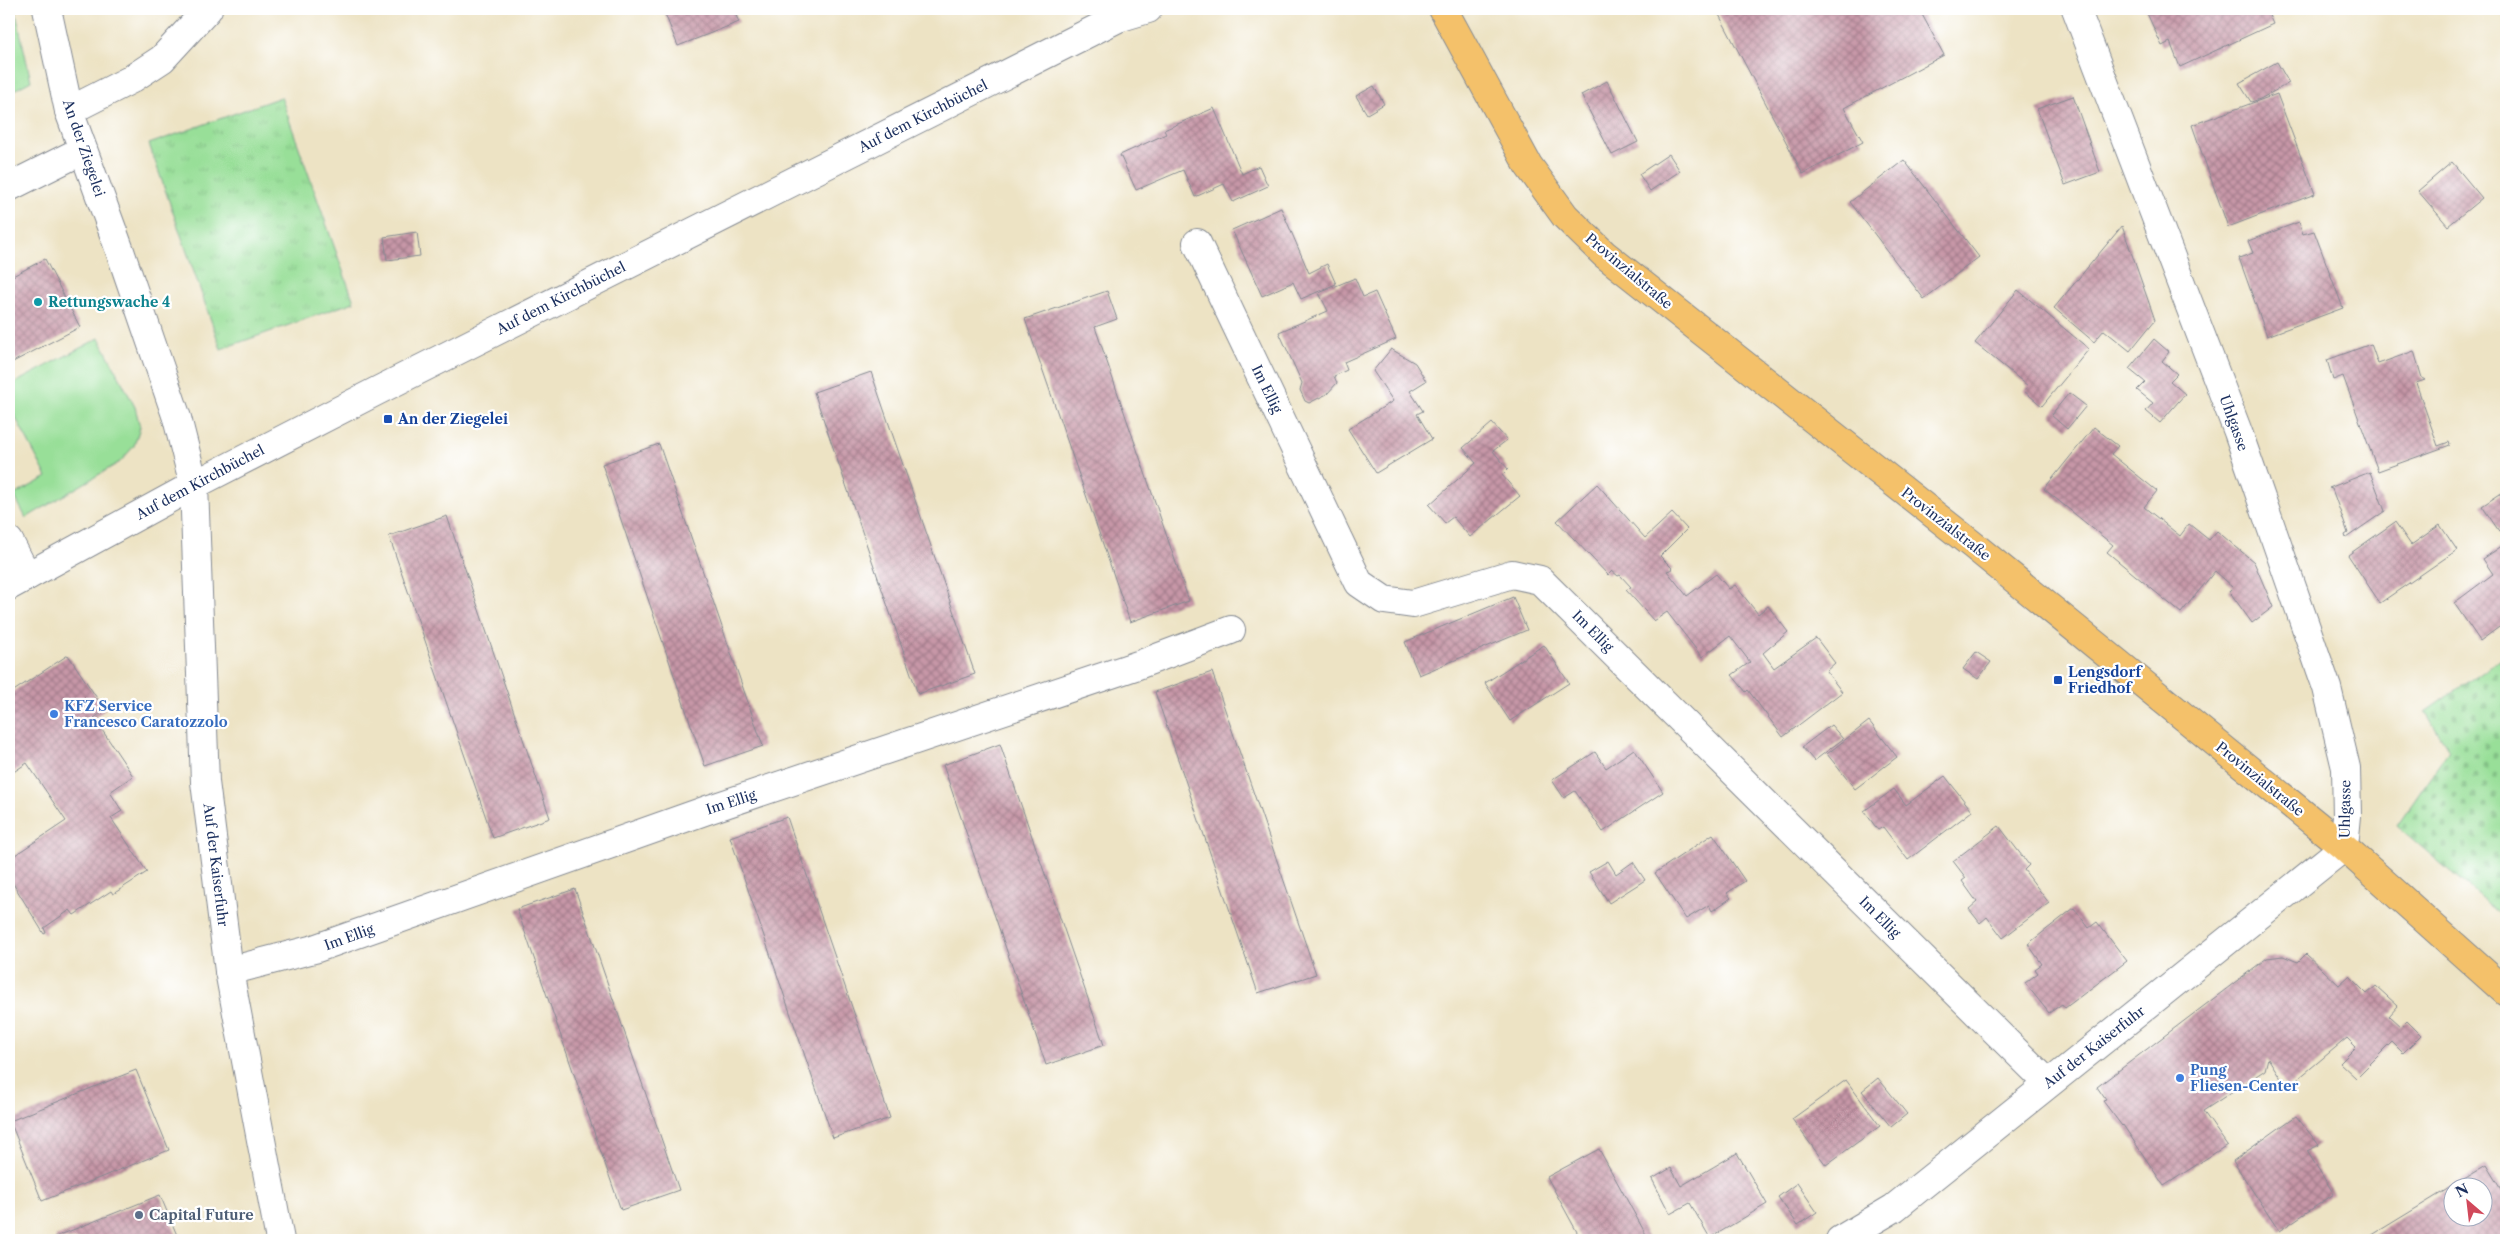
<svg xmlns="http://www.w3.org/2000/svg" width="2515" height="1249" viewBox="0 0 2515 1249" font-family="'Libre Caslon Text',serif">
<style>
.grass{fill:#98df98;stroke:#5a877b}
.cemetery{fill:url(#cemetery-stones);stroke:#5a877b}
.park{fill:url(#park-tufts);stroke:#5a877b}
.building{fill:url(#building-cross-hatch);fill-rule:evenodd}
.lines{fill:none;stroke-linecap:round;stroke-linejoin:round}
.minor-casing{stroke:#848991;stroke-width:30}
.major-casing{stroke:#848991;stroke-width:30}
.minor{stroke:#fff;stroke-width:28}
.major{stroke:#f4c16a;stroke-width:28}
.culture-dot{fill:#0f9aa8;stroke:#fff;stroke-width:2}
.transit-dot{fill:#1a4fb4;stroke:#fff;stroke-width:2}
.shop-dot{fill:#3f7fe0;stroke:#fff;stroke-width:2}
.service-dot{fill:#5c6f8a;stroke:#fff;stroke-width:2}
.labels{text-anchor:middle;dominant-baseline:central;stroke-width:4.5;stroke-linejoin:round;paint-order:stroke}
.street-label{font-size:14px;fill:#1b2f5e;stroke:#fff}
.culture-label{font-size:14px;font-weight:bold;fill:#0d838f;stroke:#fff;text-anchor:start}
.transit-label{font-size:14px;font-weight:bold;fill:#164399;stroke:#fff;text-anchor:start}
.shop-label{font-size:14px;font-weight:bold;fill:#366cbe;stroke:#fff;text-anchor:start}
.service-label{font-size:14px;font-weight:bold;fill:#4e5e75;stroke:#fff;text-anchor:start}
</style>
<defs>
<pattern id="cemetery-stones" width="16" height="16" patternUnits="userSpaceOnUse" patternTransform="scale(1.25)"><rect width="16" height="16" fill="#98df98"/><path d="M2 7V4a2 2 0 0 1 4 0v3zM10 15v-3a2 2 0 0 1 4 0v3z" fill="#82c085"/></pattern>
<pattern id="park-tufts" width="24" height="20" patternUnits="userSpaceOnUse" patternTransform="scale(1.25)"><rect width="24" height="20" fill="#98df98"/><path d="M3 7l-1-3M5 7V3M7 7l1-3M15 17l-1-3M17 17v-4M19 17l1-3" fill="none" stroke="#82c085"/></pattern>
<pattern id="building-cross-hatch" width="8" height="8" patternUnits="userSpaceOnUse" patternTransform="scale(1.25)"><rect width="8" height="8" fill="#c797a7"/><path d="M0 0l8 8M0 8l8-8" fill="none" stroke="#a17c8b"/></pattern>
</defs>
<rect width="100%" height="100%" fill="#fff"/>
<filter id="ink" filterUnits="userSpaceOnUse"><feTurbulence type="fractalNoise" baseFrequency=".02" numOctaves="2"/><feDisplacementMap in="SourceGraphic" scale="10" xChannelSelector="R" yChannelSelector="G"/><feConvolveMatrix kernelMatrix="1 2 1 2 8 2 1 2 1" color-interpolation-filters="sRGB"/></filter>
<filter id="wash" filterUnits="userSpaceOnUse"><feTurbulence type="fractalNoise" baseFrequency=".0096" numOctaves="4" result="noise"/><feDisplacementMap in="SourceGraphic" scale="20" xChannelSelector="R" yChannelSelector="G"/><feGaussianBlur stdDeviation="1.12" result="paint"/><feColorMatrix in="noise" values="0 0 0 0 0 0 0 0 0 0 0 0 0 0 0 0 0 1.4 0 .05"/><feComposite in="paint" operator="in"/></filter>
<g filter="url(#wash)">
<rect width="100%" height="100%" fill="#ede3c4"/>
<g class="grass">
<path d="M9,9H15L31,81L9,93Z"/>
<path d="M99,338L135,407L140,427L134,446L120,462L26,518L14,495L47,477L9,405V386Z"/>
</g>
<path class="cemetery" d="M2506,655V919L2397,826L2449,750L2425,712Z"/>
<path class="park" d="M281,97L354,302L221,349L149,144Z"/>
<g id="blocks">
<g class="building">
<path d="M663,9H733L739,22L678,46Z"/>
<path d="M1716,9H1919L1944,55L1844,108L1863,142L1803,174Z"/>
<path d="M2145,9H2266L2273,24L2180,67L2170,42L2162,46Z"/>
<path d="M2277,62L2289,83L2260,99L2251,102L2239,83Z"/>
<path d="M1607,81L1638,142L1612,155L1581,95Z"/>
<path d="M1374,86L1384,104L1367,114L1356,96Z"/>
<path d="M2277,94L2315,194L2228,227L2192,125Z"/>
<path d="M2073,96L2100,172L2065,185L2037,109Z"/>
<path d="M1214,108L1242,174L1259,166L1268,186L1233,202L1224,184L1195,197L1183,170L1136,190L1120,155L1166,134L1164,130Z"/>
<path d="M1669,154L1680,171L1650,191L1639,174Z"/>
<path d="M1904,160L1979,257L1924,299L1850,202Z"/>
<path d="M2452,162L2482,198L2448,226L2418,191Z"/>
<path d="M1281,208L1309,273L1327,264L1336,284L1301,299L1293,282L1262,296L1232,230Z"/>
<path d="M2299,222L2303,234L2314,231L2343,308L2267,336L2239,258L2253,253L2248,241Z"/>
<path d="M2122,226L2155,320L2130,351L2104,330L2094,342L2054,308Z"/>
<path d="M417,232L420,256L387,260L384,237Z"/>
<path d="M45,259L80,327L9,364V278Z"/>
<path d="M1355,278L1363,297L1375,292L1396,339L1344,362L1347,370L1334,376L1337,383L1327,394L1309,403L1305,401L1300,390L1302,383L1279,332L1328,311L1319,293Z"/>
<path d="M2018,290L2089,349L2042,406L2024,391L2028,386L1975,343Z"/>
<path d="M1107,291L1117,319L1095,327L1189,601L1130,622L1025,319Z"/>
<path d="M2154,339L2169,352L2162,361L2177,374L2170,381L2185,394L2160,423L2146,411L2153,403L2137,390L2145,382L2129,369Z"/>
<path d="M2371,344L2378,364L2414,351L2422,378L2425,380L2416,383L2438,446L2449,442L2450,445L2378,471L2343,376L2333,380L2327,360Z"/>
<path d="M1391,349L1415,363L1426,381L1410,391L1423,411L1417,414L1432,439L1376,473L1348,429L1393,401L1373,371Z"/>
<path d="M871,372L975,674L918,694L814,392Z"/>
<path d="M2069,393L2086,406L2067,429L2051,415Z"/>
<path d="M1492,423L1507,440L1493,451L1508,469L1502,475L1520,496L1470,537L1453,517L1445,523L1429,505L1476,463L1463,448Z"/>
<path d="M2094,427L2118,446L2111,454L2157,491L2144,507L2180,536L2189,524L2209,540L2217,531L2254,562L2273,607L2252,623L2229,591L2233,587L2215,571L2181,613L2107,552L2113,545L2044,489Z"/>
<path d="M659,444L763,746L705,766L602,464Z"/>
<path d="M2370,472L2385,511L2346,538L2345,535L2348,533L2332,489L2329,488Z"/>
<path d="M1597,484L1645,538L1672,513L1687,529L1660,556L1673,569L1667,571L1687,596L1716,574L1729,589L1735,585L1758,614L1768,606L1788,632L1763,653L1774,668L1816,638L1835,663L1826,671L1842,692L1783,737L1748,690L1746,692L1732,675L1750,662L1730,636L1702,657L1667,612L1654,621L1626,590L1631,587L1620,575L1618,576L1612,571L1608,575L1557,521Z"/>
<path d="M2506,490V539L2505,540L2482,506Z"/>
<path d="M447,516L550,818L493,838L389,536Z"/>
<path d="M2395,522L2411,545L2440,525L2457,550L2380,603L2348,555Z"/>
<path d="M2506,543V622L2480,641L2454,603L2493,574L2483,559Z"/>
<path d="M1513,597L1527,630L1419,675L1405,642Z"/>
<path d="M1544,645L1569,683L1510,721L1485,683Z"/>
<path d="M1976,652L1991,662L1978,679L1963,669Z"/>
<path d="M68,655L105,710L94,718L133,776L110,792L122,811L111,818L147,872L113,894L111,891L74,915L70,910L44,928L46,933L44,934L9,877V859L66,821L27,763L9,775V694Z"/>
<path d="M1212,672L1316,974L1258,993L1155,692Z"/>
<path d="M1869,721L1897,757L1855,789L1827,754Z"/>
<path d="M1831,725L1843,739L1814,761L1802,747Z"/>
<path d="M1000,744L1104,1045L1046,1065L943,765Z"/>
<path d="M1634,749L1663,792L1603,832L1575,791L1564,798L1552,780L1595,752L1606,768Z"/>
<path d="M1945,776L1972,811L1908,860L1883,827L1878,830L1864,811L1894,789L1906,805Z"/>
<path d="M787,817L890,1118L833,1138L730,837Z"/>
<path d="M1999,826L2029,865L2024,870L2049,903L2003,938L1987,917L1980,923L1969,909L1977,902L1962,881L1966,878L1953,861Z"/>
<path d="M1713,834L1745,881L1727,893L1731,898L1712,911L1709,905L1686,919L1655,873Z"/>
<path d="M1608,861L1616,874L1633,862L1645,880L1609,903L1589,872Z"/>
<path d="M575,889L679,1190L621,1210L517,909Z"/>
<path d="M2074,908L2089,928L2097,922L2127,961L2065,1008L2062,1004L2049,1013L2025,983L2038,973L2035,969L2042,964L2028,944Z"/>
<path d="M2306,954L2339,985L2349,976L2367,994L2376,986L2398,1006L2389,1016L2401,1027L2407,1021L2421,1035L2403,1053L2392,1042L2356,1078L2340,1063L2356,1047L2347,1038L2287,1088L2268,1058L2265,1070L2203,1111L2227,1145L2164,1186L2123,1125L2122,1126L2103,1101L2106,1100L2097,1087L2267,958L2283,956L2298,962Z"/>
<path d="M136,1070L169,1150L42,1201L10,1121Z"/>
<path d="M1878,1078L1907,1114L1891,1127L1862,1091Z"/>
<path d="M1846,1080L1880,1126L1826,1165L1792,1119Z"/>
<path d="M2296,1116L2319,1145L2307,1151L2334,1194L2279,1231L2233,1161Z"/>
<path d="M1599,1149L1649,1240H1581L1577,1232L1547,1177Z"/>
<path d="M1737,1153L1767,1204L1710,1238L1690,1203L1670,1214L1652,1179L1671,1168L1681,1186Z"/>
<path d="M2487,1165L2506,1196V1240H2364ZM2452,1186H2482V1216H2452Z"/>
<path d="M1797,1183L1817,1212L1798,1225L1778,1197Z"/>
<path d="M160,1195L179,1240H56L55,1237Z"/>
</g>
</g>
</g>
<g filter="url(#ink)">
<use href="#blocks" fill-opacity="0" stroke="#848991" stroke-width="1"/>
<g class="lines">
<g class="minor-casing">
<g id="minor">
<path d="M47,9L69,111L120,251L177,418L194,485L205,782L229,971L280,1240"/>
<path d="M69,111L130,80L162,59L208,9"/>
<path d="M9,187L83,150"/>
<path d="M1197,243L1359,583L1384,600L1413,604L1512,574L1540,580L2048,1083"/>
<path d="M9,541L27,576"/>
<path d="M9,586L194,485L377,391L1118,18L1148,9"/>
<path d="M229,971L314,949L710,809L1138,665L1231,630"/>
<path d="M1840,1240L1894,1208L2344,847L2347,816L2346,768L2327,688L2238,432L2076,9"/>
</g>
</g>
<g class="major-casing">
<path id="major" d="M1443,9L1528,165L1565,216L1604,254L1974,546L2344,847L2506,992"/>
</g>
<use href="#minor" class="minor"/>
<use href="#major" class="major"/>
</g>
</g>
<circle class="culture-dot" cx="38" cy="302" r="5"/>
<g class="transit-dot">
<rect x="383" y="414" width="10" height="10" rx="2.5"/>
<rect x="2053" y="675" width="10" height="10" rx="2.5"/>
</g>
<g class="shop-dot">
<circle cx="54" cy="714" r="5"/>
<circle cx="2180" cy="1078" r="5"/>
</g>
<circle class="service-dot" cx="139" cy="1215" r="5"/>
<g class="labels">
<g class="street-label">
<text transform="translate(923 116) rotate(-27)">Auf dem Kirchbüchel</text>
<text transform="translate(84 148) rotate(71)">An der Ziegelei</text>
<text transform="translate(1629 271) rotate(40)">Provinzialstraße</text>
<text transform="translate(561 298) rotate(-27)">Auf dem Kirchbüchel</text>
<text transform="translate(1267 389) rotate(64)">Im Ellig</text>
<text transform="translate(2234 423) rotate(70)">Uhlgasse</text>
<text transform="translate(200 482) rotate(-28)">Auf dem Kirchbüchel</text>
<text transform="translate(1946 524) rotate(38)">Provinzialstraße</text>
<text transform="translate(1593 631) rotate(45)">Im Ellig</text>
<text transform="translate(2260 779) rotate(39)">Provinzialstraße</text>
<text transform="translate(731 802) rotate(-18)">Im Ellig</text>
<text transform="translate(2345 809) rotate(-89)">Uhlgasse</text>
<text transform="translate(216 865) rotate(83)">Auf der Kaiserfuhr</text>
<text transform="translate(1880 917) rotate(45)">Im Ellig</text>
<text transform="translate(349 937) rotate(-20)">Im Ellig</text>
<text transform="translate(2094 1047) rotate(-38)">Auf der Kaiserfuhr</text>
</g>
<g class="culture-label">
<text x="48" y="302">Rettungswache 4</text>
</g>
<g class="transit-label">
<text x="398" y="419">An der Ziegelei</text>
<text x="2068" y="672">Lengsdorf<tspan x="2068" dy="16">Friedhof</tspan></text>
</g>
<g class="shop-label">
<text x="64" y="706">KFZ Service<tspan x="64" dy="16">Francesco Caratozzolo</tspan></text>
<text x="2190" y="1070">Pung<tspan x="2190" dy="16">Fliesen-Center</tspan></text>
</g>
<g class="service-label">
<text x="149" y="1215">Capital Future</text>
</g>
</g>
<rect width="2515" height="1249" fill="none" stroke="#fff" stroke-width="30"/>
<g transform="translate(2468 1202) rotate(332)"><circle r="24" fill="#ffffff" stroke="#a4acbf"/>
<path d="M0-4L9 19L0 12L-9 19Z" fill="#d1495b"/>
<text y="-8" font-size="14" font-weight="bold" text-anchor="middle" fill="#1b2f5e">N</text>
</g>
</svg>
